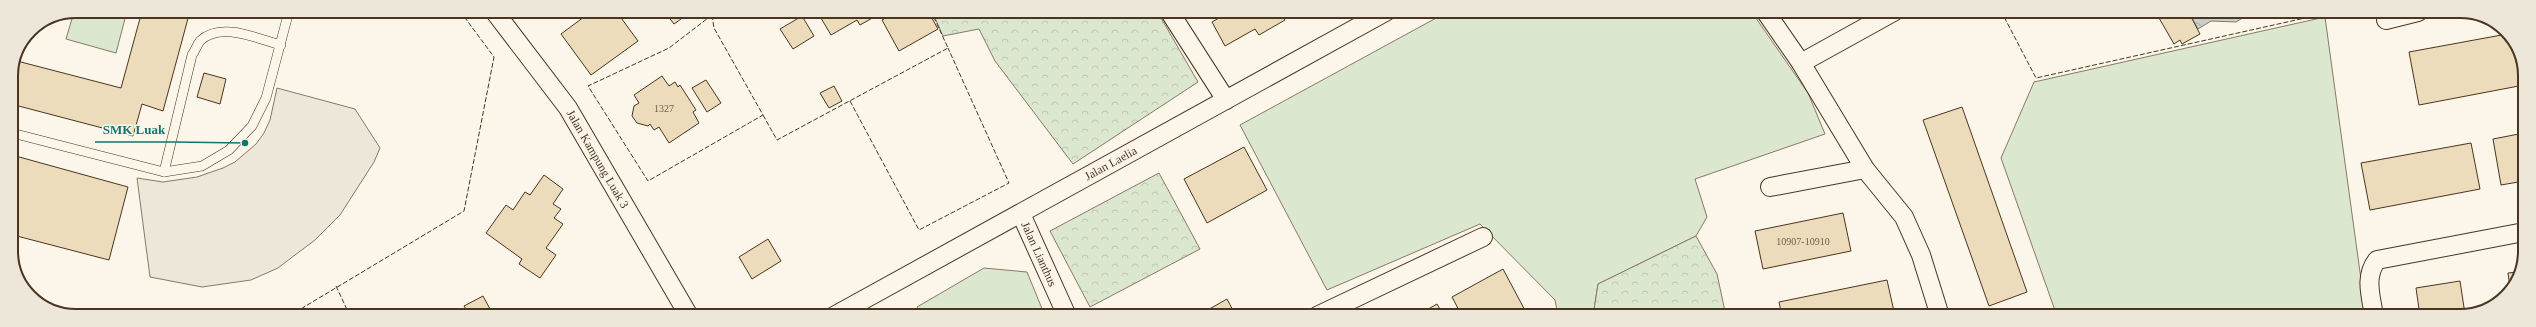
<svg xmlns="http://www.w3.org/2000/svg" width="2536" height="327" viewBox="0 0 2536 327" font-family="'Times New Roman',serif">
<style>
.grass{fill:#dce7d0;stroke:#887966}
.forest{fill:url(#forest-crowns);stroke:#887966}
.parking{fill:#ede7d9;stroke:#887966}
.water{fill:url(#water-waves);stroke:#887966}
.building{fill:#ecdcbc;stroke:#4a3520}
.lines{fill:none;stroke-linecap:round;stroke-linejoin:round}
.lane-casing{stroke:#4a3520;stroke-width:10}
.street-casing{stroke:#4a3520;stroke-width:20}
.lane{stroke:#fbf6e9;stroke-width:9}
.street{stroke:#fbf6e9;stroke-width:18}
.fence{stroke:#4a3520;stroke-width:1;stroke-dasharray:5 2;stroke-linecap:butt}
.labels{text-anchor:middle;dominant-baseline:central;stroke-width:3;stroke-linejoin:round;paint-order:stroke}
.number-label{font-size:10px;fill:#725f47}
.street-label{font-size:12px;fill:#4a3520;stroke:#fbf6e9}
.rim{fill:none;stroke:#4a3520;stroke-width:2}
.leader{fill:none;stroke:#0f766e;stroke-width:1.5}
.callout-dot{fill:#0f766e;stroke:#fbf6e9;stroke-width:1.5}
.callout-label{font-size:13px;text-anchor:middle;font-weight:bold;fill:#0f766e;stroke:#fbf6e9;stroke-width:3;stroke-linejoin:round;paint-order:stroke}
</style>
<defs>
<pattern id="forest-crowns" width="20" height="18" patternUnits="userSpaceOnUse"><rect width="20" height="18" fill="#dce7d0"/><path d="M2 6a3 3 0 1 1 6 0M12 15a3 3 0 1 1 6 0" fill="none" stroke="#bec7b2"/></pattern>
<pattern id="water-waves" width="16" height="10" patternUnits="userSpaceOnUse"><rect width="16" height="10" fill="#c9cecd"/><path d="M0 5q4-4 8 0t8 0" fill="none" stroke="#a5a8a6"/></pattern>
</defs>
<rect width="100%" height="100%" fill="#fbf6e9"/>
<g class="grass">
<path d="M76,11H127L116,53L66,39L74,12Z"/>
<path d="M1449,11H1751L1808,93L1825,134L1695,179L1707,217L1696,236L1598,284L1593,316H1558L1555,300L1480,224L1327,290L1240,125Z"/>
<path d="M2325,17L2366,316H2057L2001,158L2034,82Z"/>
<path d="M984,268L1027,272L1045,316H922L917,307Z"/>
</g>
<g class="forest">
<path d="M932,11H1157L1198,82L1073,164L995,61L979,29L943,36Z"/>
<path d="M1159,173L1200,249L1090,307L1050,231Z"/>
<path d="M1696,236L1717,274L1726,316H1593L1598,284Z"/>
</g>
<path class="parking" d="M277,88L355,109L380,148L374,162L340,215L315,240L299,252L278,268L251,280L202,287L150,277L137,178L163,182L197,177L223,168L235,162L256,144L264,133L270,120Z"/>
<path class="water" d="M2188,11H2252V12L2236,22L2211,21L2198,29Z"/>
<g class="building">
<path d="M142,11H190L163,111L142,104L133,136L11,104V76L17,61L121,88Z"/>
<path d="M543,11H557L548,18Z"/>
<path d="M592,11H616L638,41L591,75L561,34Z"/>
<path d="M664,11H692L674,24Z"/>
<path d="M820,11H878L875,13L876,16L860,25L857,20L831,35L818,13Z"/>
<path d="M898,11H928L938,29L899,51L882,20Z"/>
<path d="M1215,11H1280L1285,20L1259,35L1255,29L1225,46L1212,22L1219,18Z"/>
<path d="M2155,11H2183L2180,13L2183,17L2189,13L2200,34L2182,44L2180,40L2174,44Z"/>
<path d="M802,16L814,36L793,49L780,29Z"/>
<path d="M2507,34L2524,63V85L2419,105L2409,52Z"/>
<path d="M204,73L226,79L220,104L197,97Z"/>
<path d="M662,76L669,86L675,82L678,87L680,85L696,110L693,112L699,123L669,143L659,127L654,130L650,124L648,126L637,123L632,116L634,106L639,103L634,95Z"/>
<path d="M706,80L721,103L707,112L692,88Z"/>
<path d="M834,86L842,101L829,108L820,93Z"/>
<path d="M1962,107L2027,292L1989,306L1923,120Z"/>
<path d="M2524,133V181L2501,185L2493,139Z"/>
<path d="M2471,143L2480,189L2370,210L2361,163Z"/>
<path d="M1244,147L1267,190L1207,223L1184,179Z"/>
<path d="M12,155L128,187L109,260L13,235Z"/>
<path d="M544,175L563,189L553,204L561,209L554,218L563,224L546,248L556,255L540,278L519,264L522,259L486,233L506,205L513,210L525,192L530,195Z"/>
<path d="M1843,213L1851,251L1763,269L1755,231Z"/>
<path d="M768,239L781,261L752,279L739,257Z"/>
<path d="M1503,269L1528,316H1462L1452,297Z"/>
<path d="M2518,272L2510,287L2508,273Z"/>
<path d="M1887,280L1895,316H1782L1779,302Z"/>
<path d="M2460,281L2465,314L2420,316L2416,288Z"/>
<path d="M483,296L490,309L477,316H470L464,306Z"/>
<path d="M1227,299L1236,316H1197Z"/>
<path d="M1437,304L1444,316H1416Z"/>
</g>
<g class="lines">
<g class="lane-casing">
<g id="lane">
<path d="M12,133L164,172L202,166L229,150L252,126L266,98L289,11"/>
<path d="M164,172L192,55C195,51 197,45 200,41C221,21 258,39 281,45"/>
</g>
</g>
<g class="street-casing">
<g id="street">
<path id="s1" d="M494,11L568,108L689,316"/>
<path d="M1169,11L1226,100"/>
<path d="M1765,11L1801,63L1895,11"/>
<path d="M2386,20L2418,12"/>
<path d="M1801,63L1865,169L1904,217L1921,255L1940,316"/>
<path d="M1770,187L1865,169"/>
<path id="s2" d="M1021,214L1067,316"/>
<path id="s3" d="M834,316L1387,11"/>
<path d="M1317,316L1483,237"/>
<path d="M2374,316C2371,296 2364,277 2377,260L2524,232"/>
</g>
</g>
<use href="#lane" class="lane"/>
<use href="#street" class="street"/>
<g class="fence">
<path d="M2001,11L2036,78L2332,12"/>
<path d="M712,15L714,28L763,115L648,181L588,86L669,48Z"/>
<path d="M712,15L718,11"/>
<path d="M850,101L919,230L1009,183L948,48"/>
<path d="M763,115L777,140L948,48L931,11"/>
<path d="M336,286L350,316"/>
<path d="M289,316L464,211L494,57L460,11"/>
</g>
</g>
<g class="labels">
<g class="number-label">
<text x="664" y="108">1327</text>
<text x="1803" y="241">10907-10910</text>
</g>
<g class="street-label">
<text stroke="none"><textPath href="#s1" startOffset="181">Jalan Kampung Luak 3</textPath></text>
<text stroke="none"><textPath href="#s3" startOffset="316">Jalan Laelia</textPath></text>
<text stroke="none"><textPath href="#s2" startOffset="44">Jalan Lianthus</textPath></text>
</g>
</g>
<path d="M0 0H2536V327H0ZM76 18H2460A58 58 0 0 1 2518 76V251A58 58 0 0 1 2460 309H76A58 58 0 0 1 18 251V76A58 58 0 0 1 76 18Z" fill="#ede7d9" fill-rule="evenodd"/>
<path class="rim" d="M76 18H2460A58 58 0 0 1 2518 76V251A58 58 0 0 1 2460 309H76A58 58 0 0 1 18 251V76A58 58 0 0 1 76 18Z"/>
<path class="leader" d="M245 143L174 142H95"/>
<circle class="callout-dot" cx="245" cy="143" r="4"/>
<g class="callout-label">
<text x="134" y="134">SMK Luak</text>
</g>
</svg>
